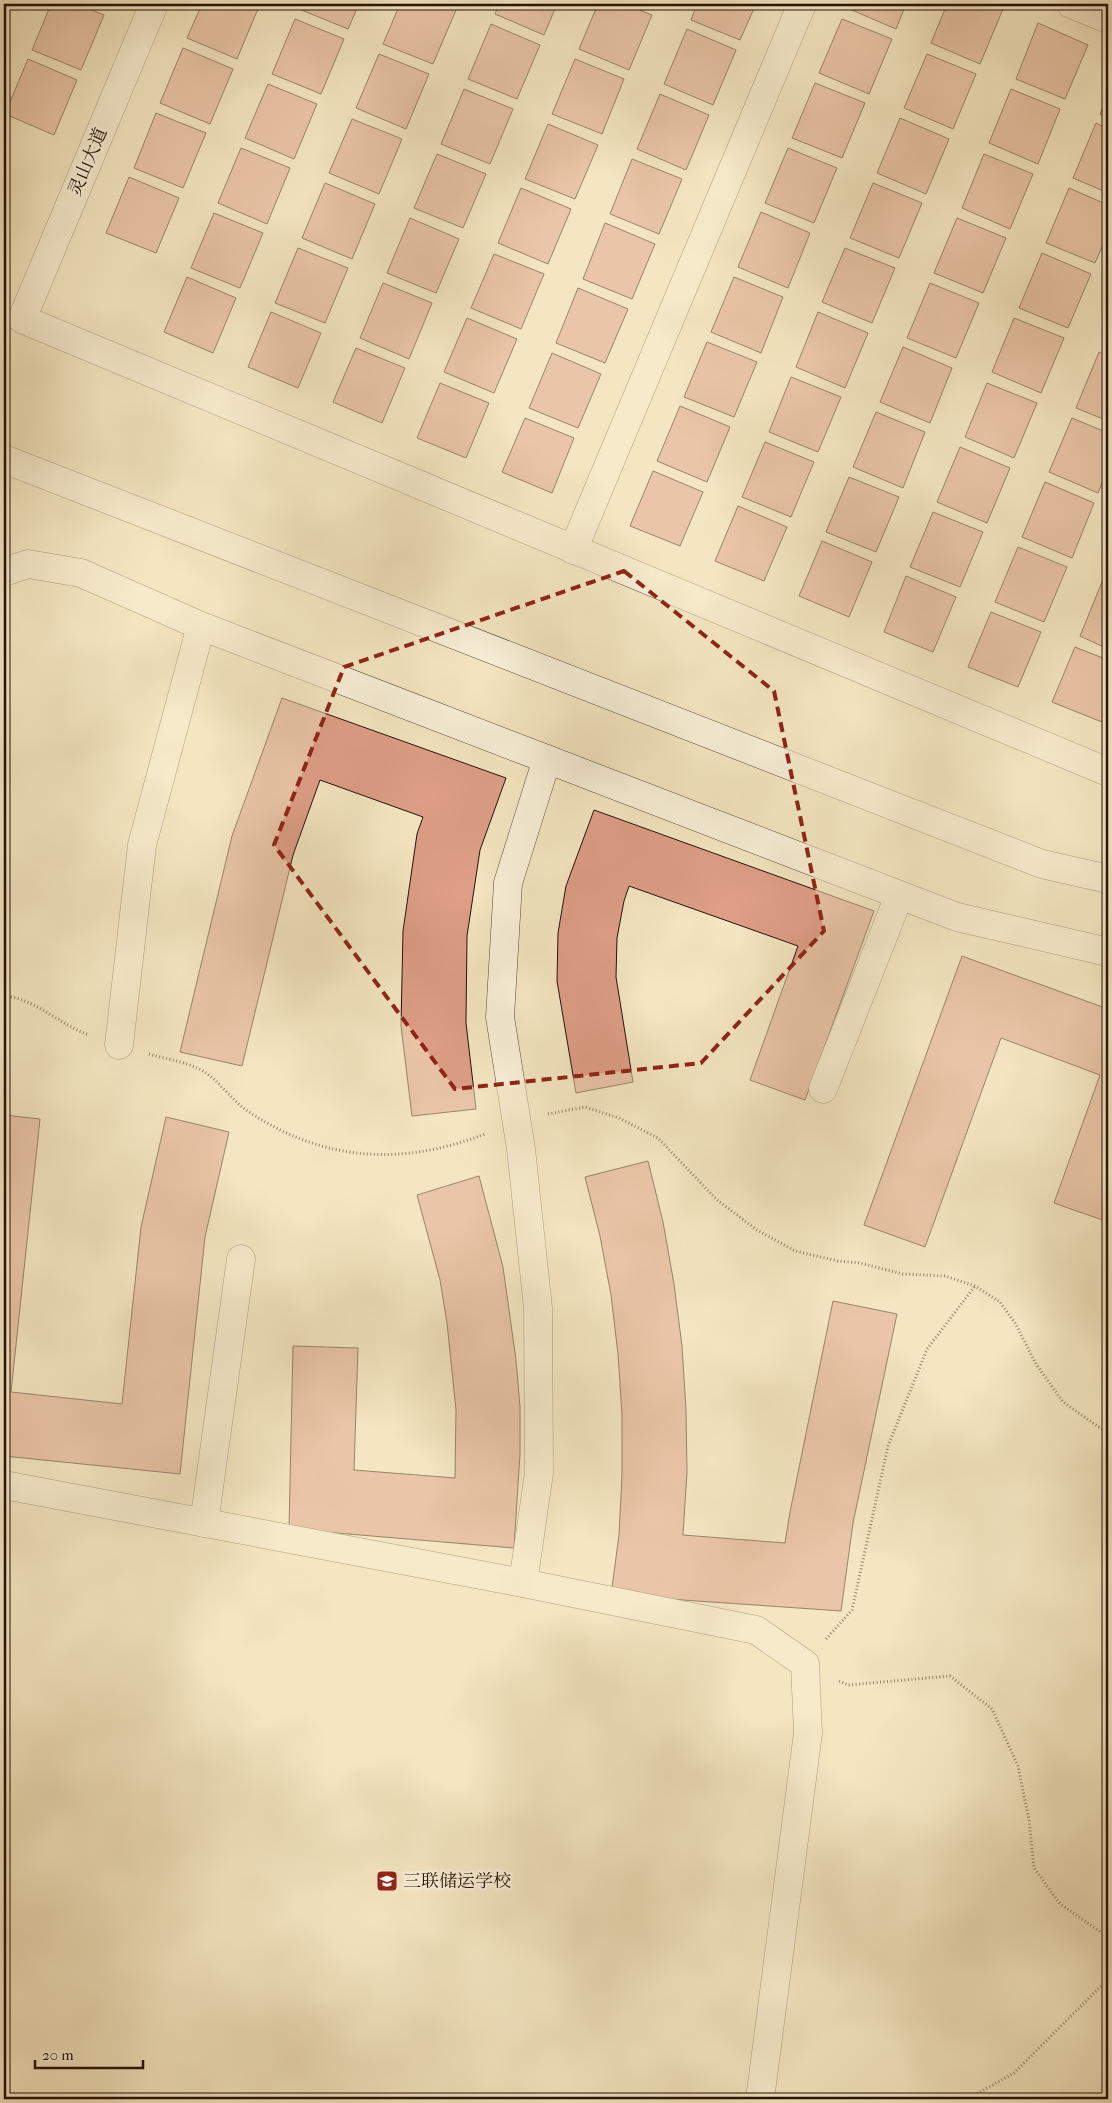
<svg xmlns="http://www.w3.org/2000/svg" width="1112" height="2103" viewBox="0 0 1112 2103" font-family="'IM FELL French Canon','Noto Serif SC',serif">
<style>
.building{fill:#de9e87;stroke:#231106}
.lines{fill:none;stroke-linecap:round;stroke-linejoin:round}
.street-casing{stroke:#574635;stroke-width:29}
.path{stroke:#231106;stroke-width:3;stroke-dasharray:1 2.5;stroke-linecap:butt}
.street{stroke:#f8efd7;stroke-width:28}
.marked{fill:none;stroke:#8f2418;stroke-width:4;stroke-dasharray:10 6;stroke-linejoin:round}
.labels{text-anchor:middle;dominant-baseline:central;stroke-width:5;stroke-linejoin:round;paint-order:stroke}
.street-label{font-size:18px;fill:#231106;stroke:#f8efd7}
.poi-label{font-size:18px;fill:#231106;stroke:#f8efd7;text-anchor:start}
</style>
<rect width="100%" height="100%" fill="#f4e6c1"/>
<filter id="stains"><feTurbulence type="fractalNoise" baseFrequency=".004" numOctaves="4"/><feColorMatrix values="0 0 0 0 .2 0 0 0 0 .09 0 0 0 0 .02 0 0 0 .5 -.17"/></filter>
<radialGradient id="worn" r=".72"><stop offset=".6" stop-color="#630" stop-opacity="0"/><stop offset="1" stop-color="#630" stop-opacity=".3"/></radialGradient>
<g class="building">
<path d="M51,4H77L104,15L81,70L32,50Z"/>
<path d="M202,4H260L237,59L187,38Z"/>
<path d="M301,4H359L348,29L299,9Z"/>
<path d="M400,4H441L456,10L433,64L383,44Z"/>
<path d="M499,4H557L544,35L495,14Z"/>
<path d="M598,4H625L652,15L629,70L579,49Z"/>
<path d="M697,4H756L740,40L691,20Z"/>
<path d="M849,4H906L896,29L847,8Z"/>
<path d="M947,4H990L1003,9L980,64L931,43Z"/>
<path d="M295,19L344,39L321,94L272,74Z"/>
<path d="M842,19L892,39L869,94L819,73Z"/>
<path d="M1038,23L1088,45L1065,99L1016,79Z"/>
<path d="M491,24L540,45L517,99L468,79Z"/>
<path d="M687,29L736,50L713,105L664,84Z"/>
<path d="M183,48L233,69L210,124L160,103Z"/>
<path d="M379,54L429,74L406,129L356,108Z"/>
<path d="M927,54L976,74L953,129L904,108Z"/>
<path d="M28,59L77,80L54,135L5,114Z"/>
<path d="M575,59L624,79L602,134L552,114Z"/>
<path d="M815,83L865,103L842,158L792,138Z"/>
<path d="M268,84L317,104L294,159L245,138Z"/>
<path d="M464,89L513,109L490,164L441,144Z"/>
<path d="M1011,89L1060,109L1038,164L989,143Z"/>
<path d="M660,94L709,115L686,170L637,149Z"/>
<path d="M1108,94V117L1100,114Z"/>
<path d="M156,113L206,133L183,188L134,168Z"/>
<path d="M900,118L949,139L926,194L877,173Z"/>
<path d="M352,119L402,139L379,194L329,173Z"/>
<path d="M1096,123L1108,129V193L1073,178Z"/>
<path d="M548,124L598,145L575,199L525,179Z"/>
<path d="M241,148L290,168L267,224L218,203Z"/>
<path d="M788,148L837,168L814,223L765,203Z"/>
<path d="M437,154L486,174L463,228L414,208Z"/>
<path d="M984,154L1033,174L1010,229L962,208Z"/>
<path d="M632,159L682,179L659,234L610,214Z"/>
<path d="M129,177L179,198L156,253L106,233Z"/>
<path d="M325,183L375,204L352,259L302,238Z"/>
<path d="M873,183L922,203L899,258L850,238Z"/>
<path d="M521,188L571,209L548,264L498,243Z"/>
<path d="M1069,188L1108,205V233L1095,263L1046,243Z"/>
<path d="M761,212L810,233L788,288L738,267Z"/>
<path d="M214,213L263,233L240,288L191,268Z"/>
<path d="M410,218L459,239L436,293L387,273Z"/>
<path d="M957,218L1006,238L983,293L934,273Z"/>
<path d="M605,223L655,244L632,299L583,279Z"/>
<path d="M298,248L348,268L325,323L275,303Z"/>
<path d="M845,248L895,268L872,323L822,302Z"/>
<path d="M1042,253L1091,274L1068,328L1019,308Z"/>
<path d="M494,254L544,274L521,329L471,308Z"/>
<path d="M187,277L236,298L213,353L164,332Z"/>
<path d="M734,277L783,297L761,353L711,332Z"/>
<path d="M383,283L432,303L409,359L360,338Z"/>
<path d="M930,283L979,303L956,358L907,338Z"/>
<path d="M578,288L628,309L605,363L556,343Z"/>
<path d="M271,312L321,333L298,388L248,367Z"/>
<path d="M818,312L868,333L845,388L796,367Z"/>
<path d="M467,318L517,339L494,393L444,372Z"/>
<path d="M1014,318L1064,338L1041,393L992,372Z"/>
<path d="M707,342L757,362L734,417L684,397Z"/>
<path d="M903,347L952,368L930,423L880,402Z"/>
<path d="M356,348L405,368L382,423L333,402Z"/>
<path d="M1099,352L1108,356V421L1076,408Z"/>
<path d="M552,353L601,374L578,428L529,408Z"/>
<path d="M791,377L841,397L818,452L769,432Z"/>
<path d="M440,383L489,403L466,458L417,438Z"/>
<path d="M987,383L1037,403L1014,458L965,437Z"/>
<path d="M680,406L730,427L707,482L657,461Z"/>
<path d="M876,412L925,432L903,488L853,467Z"/>
<path d="M525,418L574,438L552,493L502,472Z"/>
<path d="M1072,418L1108,433V469L1098,493L1049,472Z"/>
<path d="M765,442L814,462L791,517L742,497Z"/>
<path d="M960,447L1010,468L987,523L937,502Z"/>
<path d="M653,471L703,492L680,546L630,526Z"/>
<path d="M849,477L899,497L876,552L826,532Z"/>
<path d="M1045,482L1094,503L1072,558L1022,537Z"/>
<path d="M738,506L787,527L764,581L715,561Z"/>
<path d="M933,512L983,532L960,587L910,567Z"/>
<path d="M822,541L872,562L849,617L799,596Z"/>
<path d="M1018,547L1067,567L1044,622L995,602Z"/>
<path d="M906,576L956,597L933,652L884,632Z"/>
<path d="M1102,582L1108,585V649L1080,636Z"/>
<path d="M991,612L1041,632L1018,687L968,667Z"/>
<path d="M1075,647L1108,660V707L1102,722L1052,702Z"/>
<path d="M282,698L506,778L480,850L467,936L466,1023L476,1109L412,1116L401,1026L403,931L417,834L423,817L320,780L293,855L242,1066L180,1052L232,836Z"/>
<path d="M594,810L874,911L805,1100L750,1080L798,946L629,886L624,901L617,938L616,977L633,1082L576,1093L557,981L558,933L566,886Z"/>
<path d="M962,956L1108,1009V1222L1054,1203L1100,1075L1001,1038L925,1247L864,1225Z"/>
<path d="M4,1115L40,1119L11,1392L122,1404L141,1227L166,1117L229,1132L205,1237L180,1474L4,1456Z"/>
<path d="M648,1161L663,1222L674,1284L682,1346L686,1410L687,1472L683,1535L785,1543L790,1512L833,1301L897,1314L853,1523L841,1611L611,1595L619,1535L622,1475V1415L618,1354L611,1295L600,1236L585,1177Z"/>
<path d="M479,1176L503,1267L516,1360L520,1407V1454L514,1548L289,1529L293,1346L358,1348L354,1470L455,1478L456,1410L447,1323L440,1280L417,1195Z"/>
</g>
<g class="lines">
<g class="street-casing">
<g id="street">
<path d="M154,4L22,319L1108,772"/>
<path d="M1071,4L1108,19"/>
<path d="M4,459L1042,864L1108,879"/>
<path d="M573,550L802,4"/>
<path d="M4,572L28,564L81,573L201,626L957,917L1108,952"/>
<path d="M119,1045L142,845L201,626"/>
<path d="M823,1089L899,896"/>
<path d="M4,1485L523,1583L756,1630L805,1664L808,1733L760,2099"/>
<path d="M204,1523L241,1259"/>
<path d="M523,1583L539,1473L538,1308L521,1149L500,1017L508,883L547,759"/>
</g>
</g>
<g class="path">
<path d="M4,996C32,997 62,1026 89,1035"/>
<path d="M149,1054C165,1059 183,1061 197,1068C218,1077 230,1100 249,1112C325,1162 402,1166 485,1134"/>
<path d="M548,1114L585,1107L619,1118L658,1138L717,1200L757,1230L795,1251L838,1261L860,1263L903,1274L945,1276L975,1286L1000,1302L1015,1323L1036,1364L1063,1402L1103,1430L1108,1431"/>
<path d="M826,1639L852,1610L888,1446L927,1349L975,1286"/>
<path d="M839,1681L848,1685L950,1676L992,1709L1018,1766L1029,1820L1034,1868L1060,1904L1108,1937"/>
<path d="M968,2099L1014,2073L1101,1986L1108,1977"/>
</g>
<use href="#street" class="street"/>
</g>
<path d="M0 0H1112V2103H0ZM624,571L774,691L824,931L701,1063L455,1089L274,845L344,667Z" fill="#f4e6c1" fill-opacity=".55" fill-rule="evenodd"/>
<path class="marked" d="M624,571L774,691L824,931L701,1063L455,1089L274,845L344,667Z"/>
<defs>
<g id="school-square" transform="scale(1.125)"><rect x="-9" y="-9" width="18" height="18" rx="4" fill="#8f2418" stroke="#f8efd7"/><path d="M0-5L7-2L0 1L-7-2ZM-4 1L0 2.5L4 1V4Q0 6-4 4Z" fill="#fff"/></g>
</defs>
<g fill-rule="evenodd">
<use href="#school-square" x="387" y="1881"/>
</g>
<g class="labels">
<g class="street-label">
<text transform="translate(88 162) rotate(-67)">灵山大道</text>
</g>
<g class="poi-label">
<text x="403" y="1881">三联储运学校</text>
</g>
</g>
<rect width="1112" height="2103" fill="none" stroke="#f4e6c1" stroke-width="20"/>
<rect x="5" y="5" width="1102" height="2093" fill="none" stroke="#231106" stroke-width="2.5"/>
<rect x="10" y="10" width="1092" height="2083" fill="none" stroke="#231106"/>
<path d="M35 2060v8h108v-8" fill="none" stroke="#231106" stroke-width="2.5"/>
<text x="42" y="2060" font-size="15" fill="#231106" stroke="#f8efd7" stroke-width="4" paint-order="stroke">20 m</text>
<rect width="100%" height="100%" filter="url(#stains)"/>
<rect width="100%" height="100%" fill="url(#worn)"/>
</svg>
